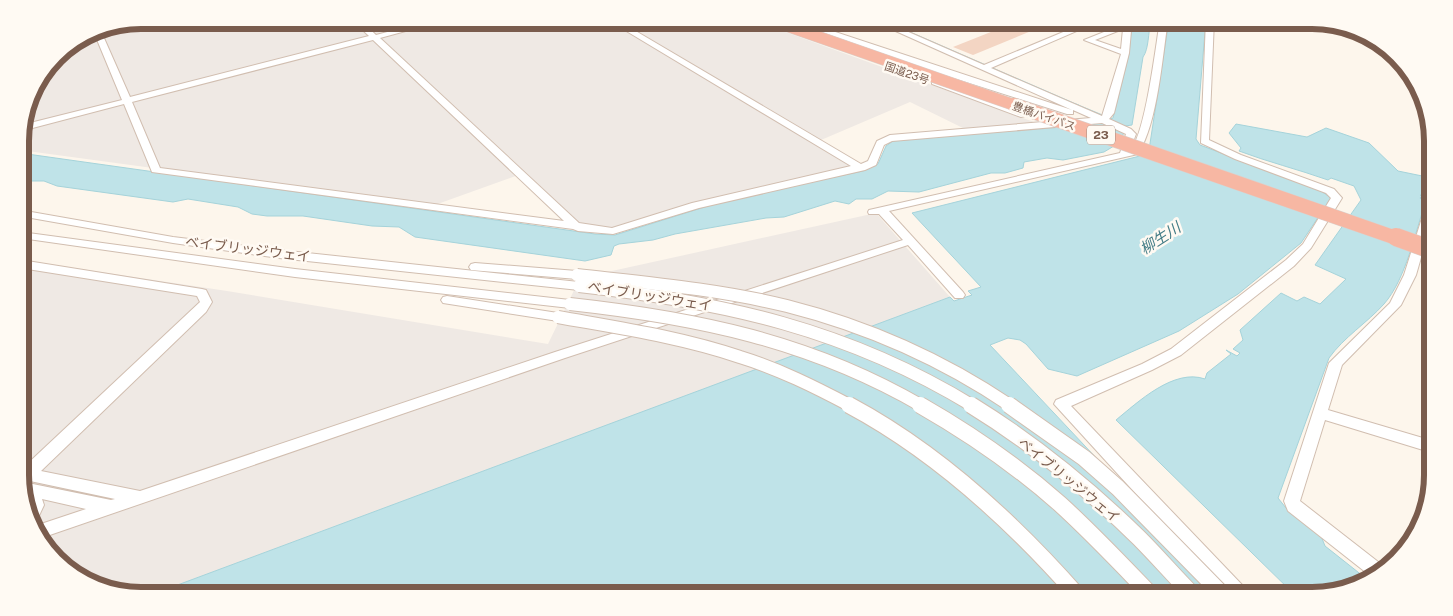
<svg xmlns="http://www.w3.org/2000/svg" width="1453" height="616" viewBox="0 0 1453 616" font-family="'Public Sans','Noto Sans JP',sans-serif">
<style>
.industrial{fill:#efe9e4}
.water{fill:#bfe3e8;stroke:#a5d3da}
.lines{fill:none;stroke-linecap:round;stroke-linejoin:round}
.stream-far1{stroke:#a5d3da;stroke-width:2}
.stream{stroke:#a5d3da;stroke-width:2.5}
.building{fill:#f3d5c3}
.minor-casing{stroke:#d1beb0;stroke-width:2}
.minor{fill:#fff;fill-rule:evenodd}
.minor-bridge-far1-casing{stroke:#d1beb0;stroke-width:14;stroke-linecap:butt}
.minor-bridge-casing{stroke:#d1beb0;stroke-width:18;stroke-linecap:butt}
.highway-bridge-far2-casing{stroke:#dad1cd;stroke-width:12;stroke-linecap:butt}
.highway-bridge-far1-casing{stroke:#dad1cd;stroke-width:15;stroke-linecap:butt}
.highway-bridge-casing{stroke:#dad1cd;stroke-width:19;stroke-linecap:butt}
.minor-bridge-far1{stroke:#fff;stroke-width:12}
.minor-bridge{stroke:#fff;stroke-width:16}
.highway-bridge-far2{stroke:#f7b7a3;stroke-width:11}
.highway-bridge-far1{stroke:#f7b7a3;stroke-width:14}
.highway-bridge{stroke:#f7b7a3;stroke-width:18}
.labels{text-anchor:middle;dominant-baseline:central;stroke-width:5;stroke-linejoin:round;paint-order:stroke}
.far-street-label{font-size:11px;fill:#7a5c4d;stroke:#fffaf3}
.shield{fill:#fffaf3;stroke:#a28b7f;stroke-width:1}
.shield-label{font-size:12px;font-weight:bold;fill:#7a5c4d}
.street-label{font-size:14px;fill:#7a5c4d;stroke:#fffaf3}
.water-label{font-size:15px;font-style:italic;fill:#437c86;stroke:#fffaf3}
.rim{fill:none;stroke:#7a5c4d;stroke-width:6}
</style>
<rect width="100%" height="100%" fill="#fdf6ec"/>
<g class="industrial">
<path d="M140,20H752L1034,122L1027,126L969,131L910,102L814,143L853,166L613,230L583,227L524,173L432,206L20,150V132L32,87L61,50L95,29Z"/>
<path d="M876,213L950,297L148,596L95,587L45,549L21,492V260L227,291L548,344L580,278Z"/>
</g>
<g class="water">
<path d="M1132,20H1154V22H1151C1148,32 1149,49 1143,57L1132,125L1125,126V132L1114,146L1104,152L1063,160L1047,158L1024,162L1023,168L1005,173H991L919,192L888,191L872,199H856L849,204L835,201L784,217L766,218L675,234L653,240L619,244L614,246L611,255L585,261L415,237L399,227L372,226L303,216H267L252,214L238,207L188,199L173,202L57,186L44,181H20V153L595,234L615,235L727,200L863,171L878,164L886,146L893,141L1101,123L1113,118L1129,54Z"/>
<path d="M1169,20H1206L1196,139L1200,145L1321,191L1331,198L1301,243L1238,294L1179,331L1077,376L1048,369L1026,344L1020,340L1008,338L990,345L1226,596H148L950,297L954,301L972,295L968,291L981,287L912,213L1144,155L1149,150Z"/>
<path d="M1236,124L1307,137L1326,128L1369,143L1398,171L1432,178V196L1420,195L1426,201C1415,232 1406,279 1384,304C1367,323 1344,337 1329,358L1278,498L1286,508L1321,536L1325,546L1368,580L1320,596H1296L1116,420C1138,402 1174,368 1205,379L1207,373L1231,354L1226,350L1237,356L1240,353L1233,349L1243,340L1240,330L1281,293L1297,301L1304,297L1320,304L1346,279L1315,265L1361,200L1354,186L1331,178L1328,180C1297,169 1268,162 1239,151L1241,148L1229,133Z"/>
</g>
<g class="lines">
<path class="stream-far1" d="M881,20L1079,106"/>
<g class="stream">
<path d="M1076,105L1105,117"/>
<path d="M1421,198L1432,200"/>
</g>
</g>
<path class="building" d="M1016,22L1036,29L973,55L953,47Z"/>
<g class="lines">
<g class="minor-casing">
<g id="minor">
<path d="M352,20H360L376,35L433,20H446L380,38L579,223L612,228L692,203L851,166L608,20H617L861,164L868,161L877,141L890,135L1091,118L1073,110V114H1067L935,72L788,20H799L1072,110L871,20H881L984,65L1092,20H1102L991,68L1102,116L1121,54L1084,40L1124,24V20H1132L1129,53L1114,113L1109,119L1131,129L1136,134L1130,150C1145,137 1156,45 1160,20H1168C1162,58 1158,122 1138,154L889,211L963,292L965,295L963,298H955L908,245L565,358L41,538L35,526L86,509L42,499L44,505L37,520L33,521L25,495L21,492V467H24L200,302L197,296L21,268V260L202,289L206,290L212,302L206,312L41,471L140,491L555,352L903,240L879,214H869L868,212L869,210L1120,153L1126,134L1102,123L892,141L884,145L876,165L865,170L699,208L613,234L578,231L573,229L152,172L124,104L21,131L22,125L122,100L93,30L100,29L130,97L369,36ZM1123,29L1121,49L1095,40ZM373,40L564,221L160,168L132,102ZM30,481L115,499L111,500L28,483Z"/>
<path d="M755,20H766L783,28L776,30Z"/>
<path d="M1206,20H1214L1209,140L1241,155L1334,189L1342,198L1311,248L1294,266L1181,355L1152,370L1071,406L1247,590L1250,596H1229L1054,404L1056,400L1142,364L1171,349L1286,260L1303,244L1331,198L1326,193L1235,159L1201,143Z"/>
<path d="M935,79L1027,113L1029,115L1021,117L932,84V80Z"/>
<path d="M1432,199V219L1416,275L1401,305L1342,365L1328,410L1433,441V453L1325,420L1300,501L1386,568L1380,576L1373,578L1288,511L1284,501L1329,363L1390,303L1404,275L1427,202Z"/>
<path d="M20,210L173,237L279,250L579,282L585,286L579,290L279,258L173,243L20,216Z"/>
<path d="M21,232L295,269L570,300L576,304L570,308L295,277L21,238Z"/>
<path d="M475,263L577,271L583,275L577,279L471,270L469,267L471,264Z"/>
<path d="M447,296L558,313L564,317L558,321L443,303L441,300L443,297Z"/>
</g>
</g>
<use href="#minor" class="minor"/>
<g class="minor-bridge-far1-casing">
<g id="minor-bridge-far1">
<path d="M577,275C647,283 718,289 787,306C866,326 943,360 1011,406"/>
<path d="M579,286C723,302 847,329 973,406"/>
<path d="M570,304C697,318 810,341 922,406"/>
<path d="M558,317C619,328 681,337 740,357C779,369 815,387 851,406"/>
</g>
</g>
<g class="minor-bridge-casing">
<g id="minor-bridge">
<path d="M849,405C937,452 1012,521 1078,596"/>
<path d="M920,405C969,433 1017,466 1060,504C1092,533 1122,565 1152,596"/>
<path d="M971,405C1031,442 1088,488 1139,538C1158,557 1175,577 1194,596"/>
<path d="M1009,405L1084,458L1118,488L1224,596"/>
</g>
</g>
<g class="highway-bridge-far2-casing">
<path id="highway-bridge-far2" d="M770,20L1017,106"/>
</g>
<g class="highway-bridge-far1-casing">
<path id="highway-bridge-far1" d="M1014,105L1399,239"/>
</g>
<g class="highway-bridge-casing">
<path id="highway-bridge" d="M1396,237L1432,250"/>
</g>
<use href="#minor-bridge-far1" class="minor-bridge-far1"/>
<use href="#minor-bridge" class="minor-bridge"/>
<use href="#highway-bridge-far2" class="highway-bridge-far2"/>
<use href="#highway-bridge-far1" class="highway-bridge-far1"/>
<use href="#highway-bridge" class="highway-bridge"/>
</g>
<g class="labels">
<g class="far-street-label">
<text transform="translate(907 73) rotate(19)">国道23号</text>
<text transform="translate(1044 116) rotate(19)">豊橋バイパス</text>
</g>
<rect class="shield" x="1087" y="125.5" width="28" height="19" rx="4"/>
<g class="shield-label">
<text x="1101" y="135">23</text>
</g>
<g class="street-label">
<text transform="translate(248 249) rotate(7)">ベイブリッジウェイ</text>
<text transform="translate(650 296) rotate(9)">ベイブリッジウェイ</text>
<text transform="translate(1069 480) rotate(39)">ベイブリッジウェイ</text>
</g>
<g class="water-label">
<text transform="translate(1160 238) rotate(-33)">柳生川</text>
</g>
</g>
<path d="M0 0H1453V616H0ZM141 29H1312A112 112 0 0 1 1424 141V475A112 112 0 0 1 1312 587H141A112 112 0 0 1 29 475V141A112 112 0 0 1 141 29Z" fill="#fffaf3" fill-rule="evenodd"/>
<path class="rim" d="M141 29H1312A112 112 0 0 1 1424 141V475A112 112 0 0 1 1312 587H141A112 112 0 0 1 29 475V141A112 112 0 0 1 141 29Z"/>
</svg>
